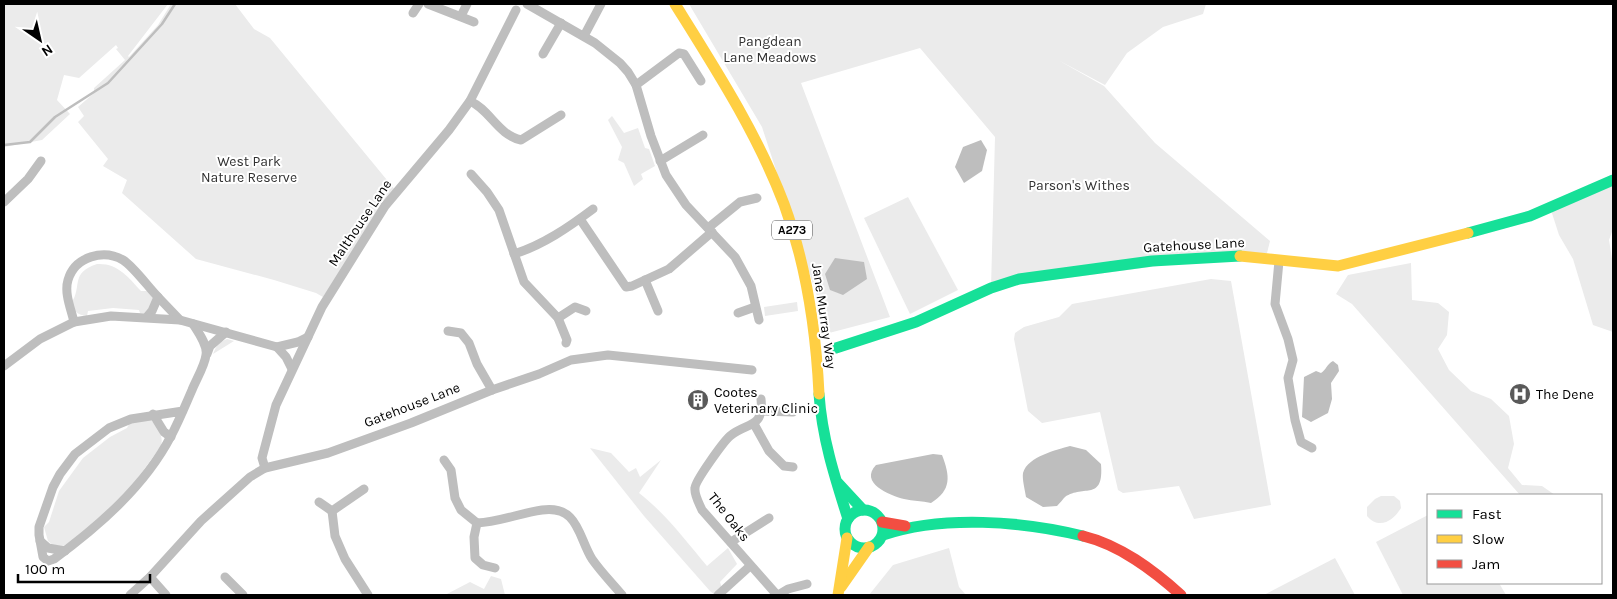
<svg xmlns="http://www.w3.org/2000/svg" width="1617" height="599" viewBox="0 0 1617 599" font-family="Karla,sans-serif">
<style>
.green{fill:#ebebeb}
.water{fill:#bebebe}
.lines{fill:none;stroke-linecap:round;stroke-linejoin:round}
.stream{stroke:#bebebe;stroke-width:2.5}
.street{stroke:#bebebe;stroke-width:9}
.fast{stroke:#16e098;stroke-width:11}
.slow{stroke:#ffcf43;stroke-width:11}
.jam{stroke:#f24e42;stroke-width:11}
.labels{text-anchor:middle;dominant-baseline:central;stroke-width:4;stroke-linejoin:round;paint-order:stroke}
.shield{fill:#fff;stroke:#4c4c4c;stroke-width:1}
.shield-label{font-size:12px;font-weight:bold;fill:#000}
.park-label{font-size:14px;fill:#323232;stroke:#fff}
.street-label{font-size:14px;fill:#000;stroke:#fff}
.poi-label{font-size:14px;fill:#000;stroke:#fff;text-anchor:start}
</style>
<rect width="100%" height="100%" fill="#fff"/>
<g class="green">
<path d="M4,4H168L128,56L129,57L158,25L171,4H235L254,29L270,38L396,191L323,297L316,293L274,280L196,259L122,193L127,180L103,166L108,159L78,122L84,116L78,107L94,93V88L125,60L116,49L118,48L116,45L79,78L64,75L57,100L70,114L42,140L4,147Z"/>
<path d="M689,4H1206L1203,14L1163,27L1127,53L1105,85L1058,60L1104,86L1155,143L1270,241L1267,253H1257L991,288L995,137L920,48L801,83L890,317L829,333L762,127Z"/>
<path d="M612,116L624,133L638,128L645,148L649,149L655,166L641,174L643,179L634,186L624,163L618,160L622,147L608,120Z"/>
<path d="M1613,180V229L1609,240L1613,265V332L1593,325L1573,259L1559,235L1550,207Z"/>
<path d="M908,197L958,290L910,314L864,218Z"/>
<path d="M1411,263L1412,300L1438,303L1449,312L1447,335L1438,349L1449,370L1471,391L1491,399L1509,416L1514,444L1508,468L1522,485L1542,486L1555,495H1520L1352,304L1336,294L1348,275Z"/>
<path d="M97,264C118,263 128,277 141,291H150L154,297L152,304L146,313H140L139,310L113,308L88,311L87,316C77,315 75,312 71,303C83,288 69,273 97,264Z"/>
<path d="M1211,279L1231,281L1271,505L1194,519L1179,486L1123,493L1118,490L1100,412L1042,423L1028,411L1014,339L1015,333L1024,327L1059,317L1072,304Z"/>
<path d="M797,302L798,311L765,316L764,307Z"/>
<path d="M227,339L234,341L213,354C216,346 219,342 227,339Z"/>
<path d="M150,419C157,426 164,435 161,446L126,494L104,515L69,543L61,547L54,546L48,541L44,527L49,522L59,491L83,458L110,437L127,428L130,422Z"/>
<path d="M590,448L611,453L629,472L636,468L640,477L661,460L639,493C665,513 686,541 707,566L728,548L737,564L720,582L724,595H715L710,591L644,516Z"/>
<path d="M1381,496H1394L1400,501L1401,508C1393,521 1379,530 1367,516V507L1375,499Z"/>
<path d="M1428,515V583H1499L1506,595H1403L1376,542Z"/>
<path d="M949,548L959,587L966,595H869L893,565Z"/>
<path d="M1335,558L1355,595H1264Z"/>
<path d="M491,576L501,579L505,595H445L470,582L484,589Z"/>
</g>
<g class="water">
<path d="M981,140L987,150L982,171L964,183L955,167L963,147Z"/>
<path d="M835,258L864,262L867,279L843,295L830,290L825,274Z"/>
<path d="M1333,361L1338,365L1339,371L1331,383L1332,399L1328,413L1311,422L1302,417L1304,377L1316,371L1321,373C1326,370 1327,364 1333,361Z"/>
<path d="M1070,446L1086,450L1101,464C1104,502 1084,484 1065,497C1063,499 1060,503 1057,506L1043,507L1026,497C1025,490 1022,479 1023,473C1028,456 1057,450 1070,446Z"/>
<path d="M933,454L942,455C950,476 952,490 931,503C922,501 913,501 904,499C889,495 859,483 876,465Z"/>
</g>
<g class="lines">
<path class="stream" d="M4,145L30,142L55,117L108,83L162,24L175,4"/>
<g class="street">
<path d="M428,4L474,22"/>
<path d="M527,4L595,43L620,63L628,72L636,85L651,136L666,175L686,205L735,257L751,286L759,320"/>
<path d="M413,13L419,4"/>
<path d="M461,16L467,4"/>
<path d="M584,36L601,4"/>
<path d="M543,54L561,23"/>
<path d="M636,85L679,53L684,54L701,81"/>
<path d="M470,101C490,110 498,135 521,140L561,115"/>
<path d="M660,161L703,135"/>
<path d="M471,174L487,192L499,210L524,282L558,318L567,340L566,343"/>
<path d="M4,202L28,179L41,161"/>
<path d="M580,219L626,287L632,286L669,269L712,232"/>
<path d="M708,228L740,202L757,198"/>
<path d="M514,254C543,245 569,227 593,209"/>
<path d="M1279,261L1275,304L1288,339L1293,360L1288,378L1295,420L1301,442L1312,448"/>
<path d="M645,280L658,311"/>
<path d="M158,297L180,320"/>
<path d="M738,313L755,307"/>
<path d="M558,318L575,307L586,311"/>
<path d="M74,322C71,309 64,293 68,280C75,256 104,249 123,260C133,266 149,288 158,297L152,311L147,317"/>
<path d="M448,331L461,333L469,343L477,364L492,390"/>
<path d="M277,347L286,357L292,369"/>
<path d="M207,354L210,346L226,332"/>
<path d="M4,366L40,339L74,322L111,316L180,320L277,347L298,342L308,337"/>
<path d="M761,399C764,429 747,422 730,436C724,441 695,481 695,488C694,495 699,503 702,510L777,595"/>
<path d="M183,411L131,419L109,428L75,454L60,474L53,487L39,527V535L43,557L48,561L54,559C99,526 145,486 171,436C179,421 185,406 192,390C196,380 205,365 206,355C208,345 198,332 193,324"/>
<path d="M762,411L793,412"/>
<path d="M153,414L164,432L171,437"/>
<path d="M754,424L769,451L784,466L793,467"/>
<path d="M444,460L451,470L455,498L461,510L477,523L474,537L475,558L483,565L495,568"/>
<path d="M265,468L262,458L263,454L276,405L322,307L385,206L449,130L470,101L516,10"/>
<path d="M319,502L332,511L364,489"/>
<path d="M332,511L335,536L345,559L368,595"/>
<path d="M477,523C500,522 520,513 542,510C578,505 578,536 592,559C601,572 612,583 622,595"/>
<path d="M40,541L48,548L65,551"/>
<path d="M731,542L769,518"/>
<path d="M150,577L166,595"/>
<path d="M225,577L243,595"/>
<path d="M130,595L150,577L201,521L250,477L265,468L328,453L411,423L492,390L539,374L571,360L608,355L752,370"/>
<path d="M718,595L750,566"/>
<path d="M778,595L788,589L807,584"/>
</g>
<g class="fast">
<path d="M1468,233L1530,216L1613,180"/>
<path d="M836,348L916,322L991,288L1019,279L1152,261L1240,256"/>
<path d="M819,394C822,438 835,478 848,519"/>
<path d="M838,483L863,510"/>
<circle cx="864" cy="529" r="19"/>
<path d="M883,535C943,515 1022,521 1083,536"/>
</g>
<g class="slow">
<path d="M675,4C715,68 757,133 784,204C806,264 816,330 819,394"/>
<path d="M1240,256L1338,266L1468,233"/>
<path d="M841,587L869,547"/>
<path d="M838,595L847,538"/>
</g>
<g class="jam">
<path d="M882,522L905,526"/>
<path d="M1083,536C1120,545 1153,570 1181,595"/>
</g>
</g>
<defs>
<g id="hospital-disc" transform="scale(1.125)"><circle r="9.5" fill="#595959" stroke="#fff"/><path d="M-5-5h3v3.5h4V-5h3V5h-3V1.5h-4V5h-3Z" fill="#fff"/></g>
<g id="building-disc" transform="scale(1.125)"><circle r="9.5" fill="#595959" stroke="#fff"/><path d="M-4-6H4V6H1V3H-1V6H-4ZM-2.5-4.3h1.7v1.8h-1.7ZM.8-4.3h1.7v1.8H.8ZM-2.5-1h1.7V.8h-1.7ZM.8-1h1.7V.8H.8Z" fill="#fff"/></g>
</defs>
<g fill-rule="evenodd">
<use href="#hospital-disc" x="1520" y="394"/>
<use href="#building-disc" x="698" y="400"/>
</g>
<g class="labels">
<rect class="shield" x="772" y="220.5" width="40" height="19" rx="4"/>
<g class="shield-label">
<text x="792" y="230">A273</text>
</g>
<g class="park-label">
<text x="770" y="41">Pangdean<tspan x="770" dy="16">Lane Meadows</tspan></text>
<text x="249" y="161">West Park<tspan x="249" dy="16">Nature Reserve</tspan></text>
<text x="1079" y="185">Parson's Withes</text>
</g>
<g class="street-label">
<text transform="translate(360 223) rotate(-56)">Malthouse Lane</text>
<text transform="translate(1194 245) rotate(-3)">Gatehouse Lane</text>
<text transform="translate(824 316) rotate(82)">Jane Murray Way</text>
<text transform="translate(412 405) rotate(-21)">Gatehouse Lane</text>
<text transform="translate(729 517) rotate(52)">The Oaks</text>
</g>
<g class="poi-label">
<text x="714" y="392">Cootes<tspan x="714" dy="16">Veterinary Clinic</tspan></text>
<text x="1536" y="394">The Dene</text>
</g>
</g>
<rect width="1617" height="599" fill="none" stroke="#000000" stroke-width="10"/>
<rect x="1427" y="494" width="175" height="90" fill="#ffffff" stroke="#999999"/>
<rect x="1437" y="510" width="25" height="8" fill="#16e098" stroke="#999999"/>
<text x="1472" y="519" font-size="15" fill="#000000">Fast</text>
<rect x="1437" y="535" width="25" height="8" fill="#ffcf43" stroke="#999999"/>
<text x="1472" y="544" font-size="15" fill="#000000">Slow</text>
<rect x="1437" y="560" width="25" height="8" fill="#f24e42" stroke="#999999"/>
<text x="1472" y="569" font-size="15" fill="#000000">Jam</text>
<g transform="translate(40 40) rotate(146)" stroke="#ffffff" stroke-width="4" paint-order="stroke">
<path d="M0-4L9 19L0 12L-9 19Z" fill="#000000"/>
<text y="-8" font-size="14" font-weight="bold" text-anchor="middle" fill="#000000">N</text>
</g>
<path d="M18 574v8h132v-8" fill="none" stroke="#000000" stroke-width="2.5"/>
<text x="25" y="574" font-size="15" fill="#000000" stroke="#ffffff" stroke-width="4" paint-order="stroke">100 m</text>
</svg>
